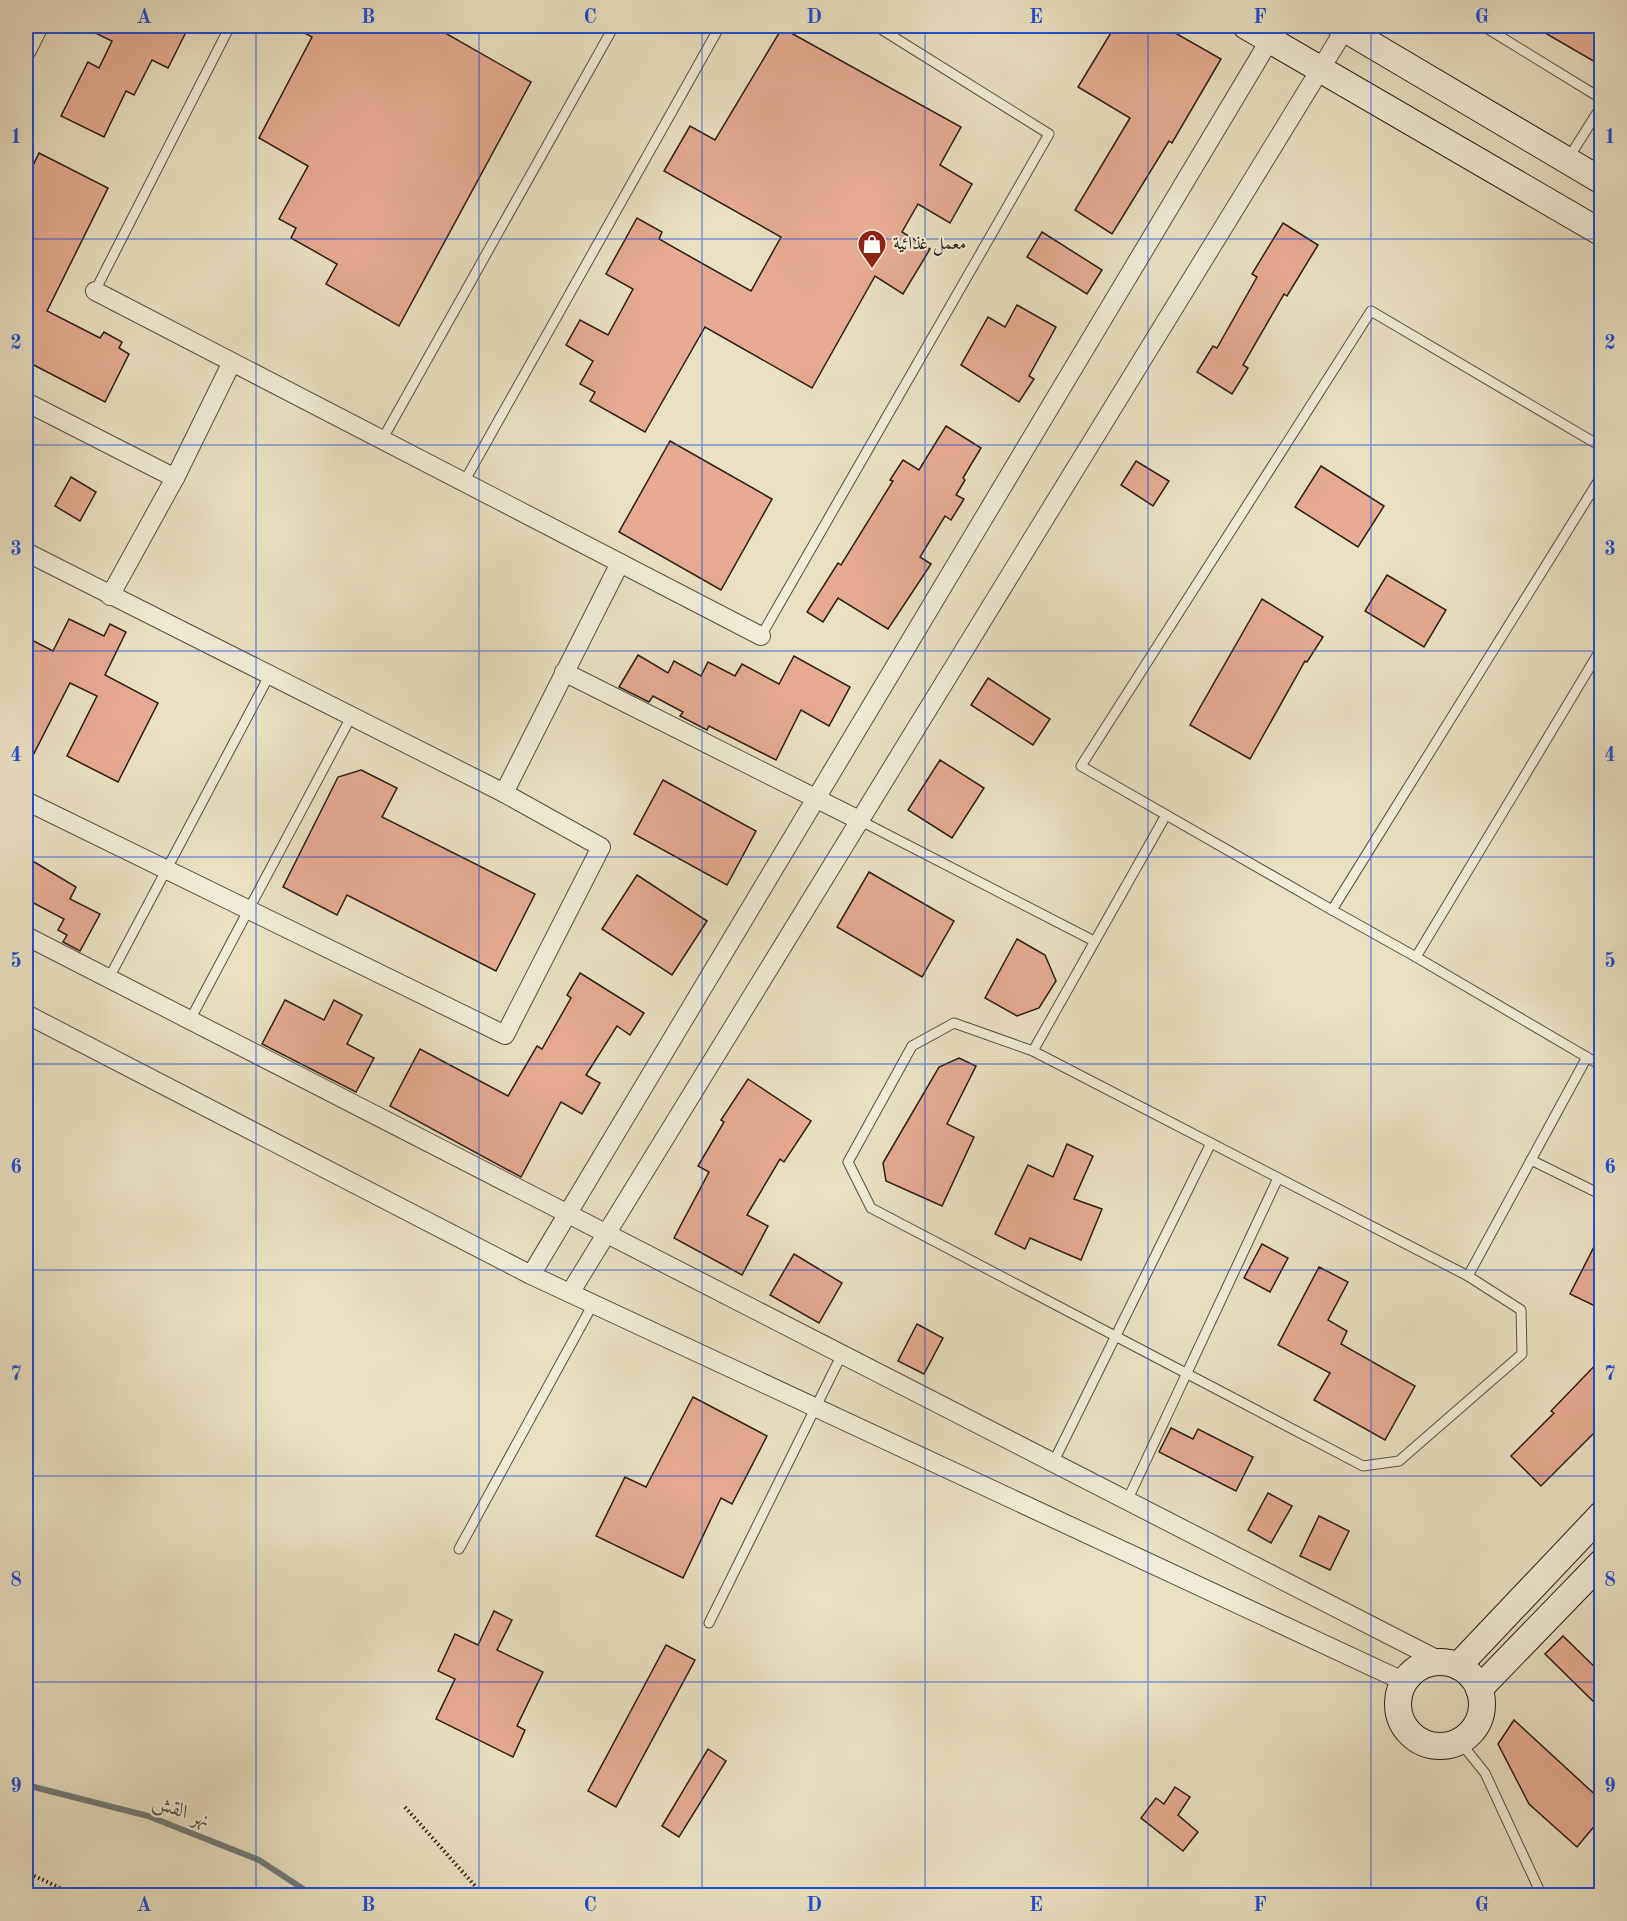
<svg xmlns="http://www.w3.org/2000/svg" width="1627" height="1921" viewBox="0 0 1627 1921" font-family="'Old Standard TT',Amiri,serif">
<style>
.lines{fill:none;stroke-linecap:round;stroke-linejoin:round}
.stream{stroke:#707c7c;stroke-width:6}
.building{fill:#e6ab92;stroke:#2c1e18;stroke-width:1.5}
.lane-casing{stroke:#5c4f42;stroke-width:11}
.street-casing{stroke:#5c4f42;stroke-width:20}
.secondary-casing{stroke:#2c1e18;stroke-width:28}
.path{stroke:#2c1e18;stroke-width:4;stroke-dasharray:1.5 3;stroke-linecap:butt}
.lane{stroke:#f1ecd7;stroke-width:9}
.street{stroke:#f1ecd7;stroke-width:18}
.secondary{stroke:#f1ecd7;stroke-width:26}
.grid{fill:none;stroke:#1d4ed8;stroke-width:1.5;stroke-opacity:0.55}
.labels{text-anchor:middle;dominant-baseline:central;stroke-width:4.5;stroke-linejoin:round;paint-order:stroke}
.poi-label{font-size:18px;fill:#2c1e18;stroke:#f1ecd7;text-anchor:start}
.water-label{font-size:20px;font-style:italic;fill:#4e4d4a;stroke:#f1ecd7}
.neatline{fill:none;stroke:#1d4ed8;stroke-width:2}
.grid-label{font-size:20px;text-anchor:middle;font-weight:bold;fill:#1d4ed8}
</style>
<rect width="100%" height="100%" fill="#eae1c2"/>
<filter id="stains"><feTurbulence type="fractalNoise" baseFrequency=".00333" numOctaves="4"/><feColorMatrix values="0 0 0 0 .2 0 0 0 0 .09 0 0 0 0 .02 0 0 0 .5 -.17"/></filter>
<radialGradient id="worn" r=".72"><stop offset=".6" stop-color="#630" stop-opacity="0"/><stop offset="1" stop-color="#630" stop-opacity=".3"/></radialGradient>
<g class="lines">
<path class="stream" d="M26,1785L148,1816L259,1860L314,1896"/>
</g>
<g class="building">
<path d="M81,26H189L168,68L152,60L134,95L126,91L104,137L61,116L88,62L99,68L112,41Z"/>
<path d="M292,26H433L531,82L399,326L326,284L337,264L291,238L296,228L279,219L308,166L259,138L312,37Z"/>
<path d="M1115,26H1163L1221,59L1172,143L1169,141L1112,234L1075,210L1130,118L1078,87Z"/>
<path d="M1533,26H1602V66Z"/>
<path d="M782,28L961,127L940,165L972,184L950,223L918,204L902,232L930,249L903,294L875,276L812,388L705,327L645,432L590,401L595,392L580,384L593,361L566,345L580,320L608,335L633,289L606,274L637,218L662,232L659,239L751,291L781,237L664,171L690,126L715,140Z"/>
<path d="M39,153L108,188L47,311L100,338L104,332L122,342L119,348L129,354L105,402L26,361V180Z"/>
<path d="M1283,223L1318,245L1287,296L1284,294L1243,365L1248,368L1232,394L1197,372L1213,346L1217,348L1257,277L1252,274Z"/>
<path d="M1042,232L1102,270L1087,294L1027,257Z"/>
<path d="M1017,305L1056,327L1029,376L1034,379L1019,402L961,365L988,317L1005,327Z"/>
<path d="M946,426L981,448L963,478L965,480L956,495L964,499L951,520L945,516L920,557L931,564L888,629L838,598L823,622L807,612L838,563L841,565L893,481L890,480L903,460L919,470Z"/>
<path d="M670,441L772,499L721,590L619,532Z"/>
<path d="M1136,461L1169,481L1153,506L1121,485Z"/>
<path d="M1321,466L1384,506L1358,547L1295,507Z"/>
<path d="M71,477L96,492L80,521L55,506Z"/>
<path d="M1387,575L1446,610L1424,647L1365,611Z"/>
<path d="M1262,599L1323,637L1307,662L1305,661L1250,759L1190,725Z"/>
<path d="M69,619L104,636L110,624L126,632L105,675L158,703L118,782L67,756L97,696L70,683L26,769V637L53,651Z"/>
<path d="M638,655L668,673L674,661L701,676L708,662L735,676L742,664L779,684L794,656L850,687L829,726L801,710L776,760L709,726L707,730L680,716L683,712L653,696L649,702L619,687Z"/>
<path d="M988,678L1050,719L1033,745L971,705Z"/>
<path d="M940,760L984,788L952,838L908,810Z"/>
<path d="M361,770L397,788L382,817L535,894L496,971L347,895L337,915L283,887L338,777Z"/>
<path d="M663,780L756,831L727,885L634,834Z"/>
<path d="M26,857L76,887L70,899L100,914L80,951L63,942L67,935L58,930L64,919L26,899Z"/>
<path d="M869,872L954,921L922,977L837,927Z"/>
<path d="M637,875L707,921L672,975L602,929Z"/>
<path d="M1017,939L1045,955L1056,981L1039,1008L1017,1016L985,998Z"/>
<path d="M580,973L644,1013L630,1035L617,1026L586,1075L600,1083L582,1114L561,1102L521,1177L390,1106L420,1049L508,1096L537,1046L542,1049L571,998L567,995Z"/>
<path d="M285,1000L324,1020L334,1000L362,1015L347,1044L374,1058L356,1092L262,1044Z"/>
<path d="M959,1058L976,1066L947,1124L974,1137L942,1206L886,1181L883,1163L939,1067Z"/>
<path d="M748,1079L811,1121L784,1162L780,1159L747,1215L768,1226L742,1275L674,1238L709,1172L698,1166L724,1122L721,1120Z"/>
<path d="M1067,1144L1093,1156L1074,1199L1102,1209L1081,1260L1030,1238L1025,1249L995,1234L1028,1165L1053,1177Z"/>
<path d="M1602,1231V1305L1596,1303L1595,1306L1570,1294Z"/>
<path d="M1262,1244L1288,1258L1270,1292L1244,1278Z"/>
<path d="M794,1254L842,1283L819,1323L770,1295Z"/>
<path d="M1319,1267L1348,1282L1328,1320L1347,1331L1341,1344L1415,1386L1385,1440L1314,1400L1330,1373L1278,1345Z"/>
<path d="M917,1324L943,1338L924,1374L898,1361Z"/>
<path d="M1602,1358V1425L1541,1486L1511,1456L1554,1413L1551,1411Z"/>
<path d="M693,1397L767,1436L732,1504L721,1498L683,1578L596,1536L625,1477L646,1487Z"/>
<path d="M1171,1428L1193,1439L1198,1429L1253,1457L1236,1491L1159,1452Z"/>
<path d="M1268,1493L1292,1506L1271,1543L1248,1530Z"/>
<path d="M1319,1516L1349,1531L1330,1570L1300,1556Z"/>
<path d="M494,1611L512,1620L497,1650L543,1672L517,1726L525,1730L513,1757L436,1719L455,1679L438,1671L455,1634L478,1645Z"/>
<path d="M1563,1636L1602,1674V1710L1545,1654Z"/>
<path d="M666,1645L695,1660L616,1807L588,1791Z"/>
<path d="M1514,1720L1602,1801V1817L1577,1847L1529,1804L1498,1744Z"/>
<path d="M708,1749L726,1761L679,1837L662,1826Z"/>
<path d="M1175,1787L1190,1797L1178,1815L1198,1832L1183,1851L1141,1818L1156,1798L1164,1804Z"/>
</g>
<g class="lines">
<g class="lane-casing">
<g id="lane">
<path d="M1483,26L1602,99"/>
<path d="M1568,159L1602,105"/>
<path d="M95,291L230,26"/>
<path d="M382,440L614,26"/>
<path d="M1602,475L1332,910L1416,957L1602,647"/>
<path d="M464,482L720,26"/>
<path d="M761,636L1049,134L876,26"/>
<path d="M1166,815L1033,1051L1468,1276L1587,1057"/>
<path d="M861,821L1094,941"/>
<path d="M1332,910L1081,766L1371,311L1602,447"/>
<path d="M1416,957L1602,1066"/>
<path d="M109,978L269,676"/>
<path d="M190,1020L351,717"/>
<path d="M1033,1051L954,1023L912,1046L848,1162L871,1208L1363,1466L1399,1461L1522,1354L1521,1310L1468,1276"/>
<path d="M1531,1160L1602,1195"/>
<path d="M1053,1463L1211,1143"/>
<path d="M1127,1501L1278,1178"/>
<path d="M459,1549L593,1304"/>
<path d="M709,1623L842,1354"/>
<path d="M1460,1742L1485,1773L1542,1896"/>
<path d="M1594,1896L1602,1888"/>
</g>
</g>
<g class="street-casing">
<g id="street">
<path d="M26,52L39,26"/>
<path d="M95,291L761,636"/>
<path d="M26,402L175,478"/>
<path d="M26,552L504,793L601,847L505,1035L26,801"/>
<path d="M110,596L175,478L232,362"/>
<path d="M564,672L861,821"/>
<path d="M504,793L620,563"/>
<path d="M26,936L1442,1662"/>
<path d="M26,1014L531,1275L1405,1682"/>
<path d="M531,1275L1278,26"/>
<path d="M570,1293L1345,29"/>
</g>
</g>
<g class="secondary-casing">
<g id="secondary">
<path d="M1246,26L1602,233"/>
<path d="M1340,26L1602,181"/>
<circle cx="1440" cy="1704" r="42"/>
<path d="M1458,1666L1602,1514"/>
<path d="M1479,1689L1602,1562"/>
</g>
</g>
<g class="path">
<path d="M405,1807L484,1896"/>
<path d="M26,1872L77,1896"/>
</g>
<use href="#lane" class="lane"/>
<use href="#street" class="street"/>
<use href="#secondary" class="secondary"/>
</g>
<path class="grid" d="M256,26V1896M479,26V1896M702,26V1896M925,26V1896M1148,26V1896M1371,26V1896M26,239H1602M26,445H1602M26,651H1602M26,857H1602M26,1064H1602M26,1270H1602M26,1476H1602M26,1682H1602"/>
<defs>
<g id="shop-pin" transform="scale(1.5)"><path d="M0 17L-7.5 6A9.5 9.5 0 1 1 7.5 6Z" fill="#8f2418" stroke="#f1ecd7"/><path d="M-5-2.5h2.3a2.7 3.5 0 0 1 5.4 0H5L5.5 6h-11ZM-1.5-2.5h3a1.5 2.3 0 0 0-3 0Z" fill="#fff"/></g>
</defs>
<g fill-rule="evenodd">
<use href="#shop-pin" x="872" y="244"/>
</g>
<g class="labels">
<g class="poi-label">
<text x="893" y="244">معمل غذائية</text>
</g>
<g class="water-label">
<text transform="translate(181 1812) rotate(21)">نهر القش</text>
</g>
</g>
<rect width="1627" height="1921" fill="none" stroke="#eae1c2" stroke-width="66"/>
<rect x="33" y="33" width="1561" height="1855" class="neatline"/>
<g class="grid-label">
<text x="144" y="23">A</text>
<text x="368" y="23">B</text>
<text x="590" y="23">C</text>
<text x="814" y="23">D</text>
<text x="1036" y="23">E</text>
<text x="1260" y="23">F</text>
<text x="1482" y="23">G</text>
<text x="16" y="143">1</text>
<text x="1610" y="143">1</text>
<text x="16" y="349">2</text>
<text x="1610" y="349">2</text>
<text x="16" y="555">3</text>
<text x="1610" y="555">3</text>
<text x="16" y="761">4</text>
<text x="1610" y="761">4</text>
<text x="16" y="967">5</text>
<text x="1610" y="967">5</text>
<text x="16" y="1173">6</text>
<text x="1610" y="1173">6</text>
<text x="16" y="1380">7</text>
<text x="1610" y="1380">7</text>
<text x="16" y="1586">8</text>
<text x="1610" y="1586">8</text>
<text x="16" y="1792">9</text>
<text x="1610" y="1792">9</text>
<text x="144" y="1911">A</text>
<text x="368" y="1911">B</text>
<text x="590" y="1911">C</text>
<text x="814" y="1911">D</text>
<text x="1036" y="1911">E</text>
<text x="1260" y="1911">F</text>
<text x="1482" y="1911">G</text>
</g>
<rect width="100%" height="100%" filter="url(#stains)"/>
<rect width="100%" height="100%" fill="url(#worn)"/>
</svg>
